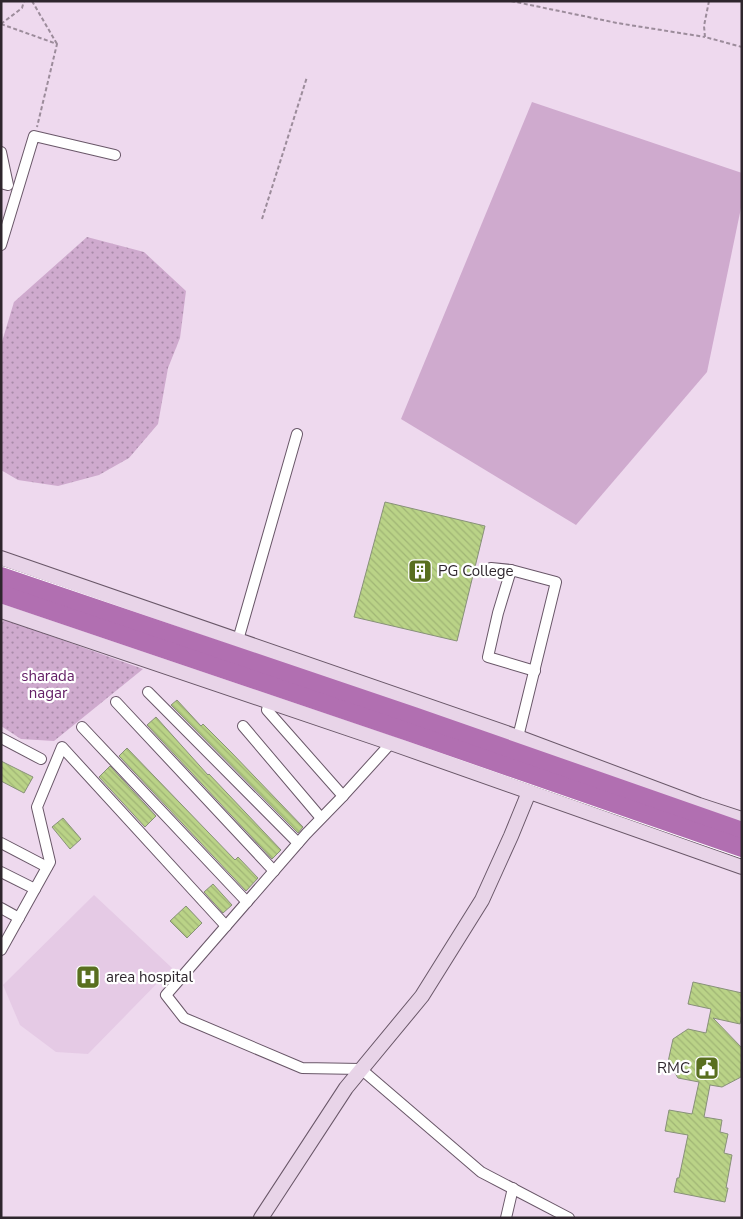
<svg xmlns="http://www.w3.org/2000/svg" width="743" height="1219" viewBox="0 0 743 1219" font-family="'Nunito Sans',sans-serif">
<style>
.built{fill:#e5cae5}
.grass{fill:#cfaace}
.park{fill:url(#park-dots)}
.building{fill:url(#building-back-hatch);stroke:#889179}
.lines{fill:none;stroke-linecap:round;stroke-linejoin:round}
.street-casing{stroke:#695768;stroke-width:12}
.secondary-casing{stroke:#695768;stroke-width:16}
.highway-casing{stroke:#fff;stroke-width:20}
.path{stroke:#9c8c9b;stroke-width:2;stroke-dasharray:4 2.5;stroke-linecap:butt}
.street{stroke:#fff;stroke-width:10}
.secondary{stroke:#e8d4e8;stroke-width:14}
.highway{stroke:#b16fb1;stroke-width:18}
.labels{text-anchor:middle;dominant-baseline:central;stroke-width:4.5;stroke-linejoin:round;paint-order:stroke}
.poi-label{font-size:15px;fill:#2e262d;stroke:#fff;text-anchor:start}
.park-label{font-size:15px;fill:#652167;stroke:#fff}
</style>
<defs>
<pattern id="park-dots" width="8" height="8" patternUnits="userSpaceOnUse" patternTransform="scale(1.25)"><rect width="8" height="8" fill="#cfaace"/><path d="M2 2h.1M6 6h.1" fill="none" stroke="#a88aa8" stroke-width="1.8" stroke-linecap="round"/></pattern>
<pattern id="building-back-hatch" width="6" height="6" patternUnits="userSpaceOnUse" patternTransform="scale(1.25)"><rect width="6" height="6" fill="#bad387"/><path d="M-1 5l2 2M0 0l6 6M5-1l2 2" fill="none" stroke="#a0b575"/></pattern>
</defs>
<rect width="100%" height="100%" fill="#eed9ee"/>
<path class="built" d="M94,895L172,968L88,1054L56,1052L20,1025L3,985Z"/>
<path class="grass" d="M532,102L742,173V203L707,372L576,525L401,419Z"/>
<g class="park">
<path d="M87,237L144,252L186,291L180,338L168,368L158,424L129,458L99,475L58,486L18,480L1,470V345L14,302Z"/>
<path d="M4,619L143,669L54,741L21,739L1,726V625Z"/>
</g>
<g class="building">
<path d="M385,502L485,526L457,641L354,617Z"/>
<path d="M177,700L201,726L203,724L231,752L303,827L298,833L171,705Z"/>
<path d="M156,717L208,775L209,774L281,850L272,859L147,725Z"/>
<path d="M127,748L235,860L238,857L258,878L246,891L119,756Z"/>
<path d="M1,761L33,777L24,793L1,781Z"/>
<path d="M110,766L156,816L145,827L99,777Z"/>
<path d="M63,818L81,839L70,849L52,827Z"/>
<path d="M213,884L232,905L223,913L204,892Z"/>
<path d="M186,906L202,923L187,938L170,921Z"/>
<path d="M693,982L742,993V1015L740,1024L713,1018L742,1048L741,1077L722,1087L710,1085L704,1117L722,1120L720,1132L728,1134L724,1153L732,1155L726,1188H728L725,1202L674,1192L677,1178H679L688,1135L665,1131L669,1110L692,1114L699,1082L678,1078L668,1062L673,1039L688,1029L706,1033L711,1009L688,1004Z"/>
</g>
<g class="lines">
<g class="street-casing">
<g id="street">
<path d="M1,152L8,185L1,183"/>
<path d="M1,245L34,136L115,155"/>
<path d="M491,568L511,570L556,582L518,737"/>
<path d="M511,570L498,613L488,657L535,671"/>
<path d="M236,647L297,434"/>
<path d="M148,692L298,843"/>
<path d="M116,702L274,871"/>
<path d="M269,702L267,710L343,796"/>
<path d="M243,726L321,818"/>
<path d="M82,727L247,902"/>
<path d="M1,738L41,759"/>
<path d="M391,743L343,796L306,834L166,995L184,1018L302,1068L361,1069L481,1172L569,1218"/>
<path d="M1,843L47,867"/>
<path d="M1,872L35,889"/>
<path d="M1,908L19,918"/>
<path d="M1,950L50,862L37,807L62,747L226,926"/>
<path d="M506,1218L513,1188"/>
</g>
</g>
<g class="secondary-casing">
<g id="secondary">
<path d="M1,558L518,737L699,805L742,819"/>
<path d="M1,611L391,743L742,867"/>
<path d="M261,1218L346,1088L422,996L482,900L511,836L529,792"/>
</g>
</g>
<g class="highway-casing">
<g id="highway">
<path d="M1,576L414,716L742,831"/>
<path d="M1,594L408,732L742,848"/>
</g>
</g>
<g class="path">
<path d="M32,1L57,44"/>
<path d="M511,1L617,23L705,37"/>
<path d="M709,1L704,26L705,37L742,47"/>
<path d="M1,24L57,44L37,127"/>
<path d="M1,24L22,8L24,1"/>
<path d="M262,219L307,77"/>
</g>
<use href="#street" class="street"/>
<use href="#secondary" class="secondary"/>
<use href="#highway" class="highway"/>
</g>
<defs>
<g id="building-square" transform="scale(1.25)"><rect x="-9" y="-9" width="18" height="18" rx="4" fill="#596f1f" stroke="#fff"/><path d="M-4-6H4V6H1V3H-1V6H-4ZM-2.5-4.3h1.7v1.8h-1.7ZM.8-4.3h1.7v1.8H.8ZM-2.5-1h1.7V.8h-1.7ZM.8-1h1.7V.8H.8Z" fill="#fff"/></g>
<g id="hospital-square" transform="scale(1.25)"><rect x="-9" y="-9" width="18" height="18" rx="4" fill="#596f1f" stroke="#fff"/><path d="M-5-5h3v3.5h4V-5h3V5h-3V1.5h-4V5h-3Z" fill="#fff"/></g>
<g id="civic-square" transform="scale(1.25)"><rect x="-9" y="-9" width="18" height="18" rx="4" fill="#596f1f" stroke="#fff"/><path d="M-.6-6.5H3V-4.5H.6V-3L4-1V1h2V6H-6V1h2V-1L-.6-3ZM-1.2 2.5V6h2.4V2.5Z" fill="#fff"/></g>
</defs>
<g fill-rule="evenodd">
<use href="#building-square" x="420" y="571"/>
<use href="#hospital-square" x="88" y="977"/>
<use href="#civic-square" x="707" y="1068"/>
</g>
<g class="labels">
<g class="poi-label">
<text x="438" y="571">PG College</text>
<text x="106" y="977">area hospital</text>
<text x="690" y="1068" text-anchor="end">RMC</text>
</g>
<g class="park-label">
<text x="48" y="676">sharada<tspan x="48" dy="17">nagar</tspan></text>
</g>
</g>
<rect width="743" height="1219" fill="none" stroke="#2e262d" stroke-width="5"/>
</svg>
